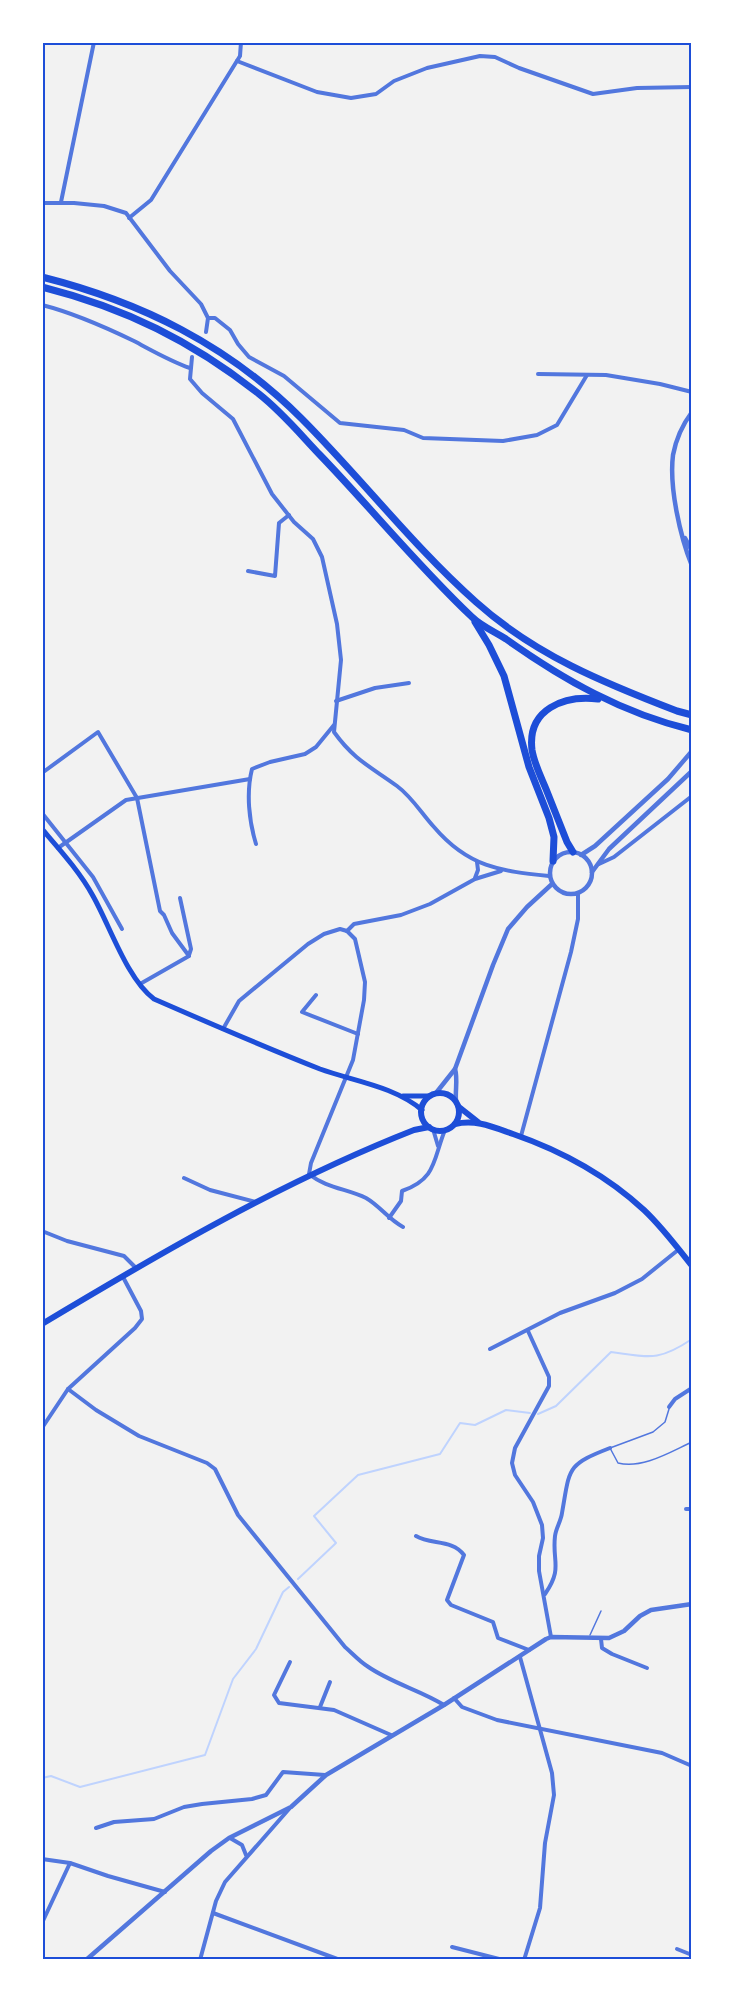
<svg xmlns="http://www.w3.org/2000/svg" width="734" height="2002" viewBox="0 0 734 2002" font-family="Quicksand,sans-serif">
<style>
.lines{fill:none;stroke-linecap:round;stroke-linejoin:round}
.stream{stroke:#bfd3fe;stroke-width:2}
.service{stroke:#5277de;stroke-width:1.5}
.minor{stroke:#5277de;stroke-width:4}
.tertiary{stroke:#5277de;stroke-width:4.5}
.secondary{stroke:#1d4ed8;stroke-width:5}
.primary{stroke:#1d4ed8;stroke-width:6}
.motorway{stroke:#1d4ed8;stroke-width:7}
.neatline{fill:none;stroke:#1d4ed8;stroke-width:2}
</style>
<rect width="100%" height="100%" fill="#f2f2f2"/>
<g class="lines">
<g class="stream">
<path d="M538,1414L556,1406L611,1352C649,1357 658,1362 692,1339"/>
<path d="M298,1579L336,1543L314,1516L358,1475L440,1454L460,1423L475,1425L506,1410L530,1413"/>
<path d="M42,1778L51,1776L80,1787L205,1755L233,1679L256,1649L283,1592L289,1587"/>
</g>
<g class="service">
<path d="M669,1409L665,1422L653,1432L610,1448L618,1463C643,1469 670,1452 692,1442"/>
<path d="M590,1635L601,1611"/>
</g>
<g class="minor">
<path d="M237,61L317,92L351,98L376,94L394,81L427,68L480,56L495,57L519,68L593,94L637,88L692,87"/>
<path d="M61,202L94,42"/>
<path d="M42,203H74L104,206L126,213L170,271L201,304L208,318L206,332"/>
<path d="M129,218L151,200L240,56L241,42"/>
<path d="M42,305C74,313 105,327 134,341C153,351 170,361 190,368"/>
<path d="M208,318H215L230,330L238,344L249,357L284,376L340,423L404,430L423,438L503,441L537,435L557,425L587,375"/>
<path d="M192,357L190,379L202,393L233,419L272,494L294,522L313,539L322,557L337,624L341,660L334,732C354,760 371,767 397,786C412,797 422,814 434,827C468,867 500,871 549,876"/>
<path d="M538,374L606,375L660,384L692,392"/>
<path d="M248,571L275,576L279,523L289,515"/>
<path d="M336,701L375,688L409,683"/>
<path d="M42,773L98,732L137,798L160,911L164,915L172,933L189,956"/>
<path d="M42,813L93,877L122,929"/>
<path d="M256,844C249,821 246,793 252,769L270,762L305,754L316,747L334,725"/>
<path d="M58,848L126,800L250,779"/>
<path d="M599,864L614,857L692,796"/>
<path d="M475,878L478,870L477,862"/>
<path d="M180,898L191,949L189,955"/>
<path d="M347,931L355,939L365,982L364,1000L353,1060L311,1163L309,1174C326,1188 348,1189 366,1198C380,1206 388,1219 403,1227"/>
<path d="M347,931L354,924L401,915L430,904L475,879L501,871"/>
<path d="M140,984L189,956"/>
<path d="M316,995L302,1012L358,1034"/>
<path d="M223,1029L239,1001L308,944L324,934L340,929L347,931"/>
<path d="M433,1129L438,1146"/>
<path d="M521,1136L571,952L578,919V893"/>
<path d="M184,1178L210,1190L256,1202"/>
<path d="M389,1218L401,1201L402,1191C437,1179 433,1159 445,1130"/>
<path d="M42,1231L67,1241L124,1256L136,1268"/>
<path d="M528,1331L549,1377V1386L515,1448L512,1463L515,1475L533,1502L542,1525L543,1538L539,1556V1571L551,1637"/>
<path d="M490,1349L560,1313L615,1293L642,1279L678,1250"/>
<path d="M68,1389L96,1410L139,1436L207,1463L215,1469L238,1515L345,1647C352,1653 359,1661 367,1666C391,1683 420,1690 444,1705"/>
<path d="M669,1407L675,1399L692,1388"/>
<path d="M42,1428L68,1389L135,1328L142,1319L141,1311L123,1277"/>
<path d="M686,1509H692"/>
<path d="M416,1536C431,1545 452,1539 464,1555L447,1600L451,1605L493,1622L498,1638L529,1650"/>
<path d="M545,1594C563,1568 552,1562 555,1536C556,1528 561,1521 562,1513C570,1468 566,1465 610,1448"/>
<path d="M601,1639L602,1648L612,1654L647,1668"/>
<path d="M520,1657L552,1773L554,1795L545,1843L540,1908L524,1960"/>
<path d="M290,1662L274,1695L279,1703L334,1710L391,1735"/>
<path d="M454,1698L462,1707L497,1720L662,1753L692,1766"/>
<path d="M320,1707L330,1682"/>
<path d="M96,1828L114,1822L154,1819L184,1807L202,1804L252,1799L266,1795L283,1772L325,1775"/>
<path d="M230,1838L242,1845L246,1855"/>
<path d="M42,1859L70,1863L108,1876L165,1892"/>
<path d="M213,1913L340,1960"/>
<path d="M42,1923L70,1863"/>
<path d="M452,1947L503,1960"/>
<path d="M677,1949L692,1955"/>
<path d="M200,1960L216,1901L225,1882L289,1809"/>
</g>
<g class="tertiary">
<path d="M692,412C683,424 676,439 673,455C669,487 680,536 692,566"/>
<path d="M685,538L692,551"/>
<circle cx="571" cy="873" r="21"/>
<path d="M581,855L595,846L668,779L692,751"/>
<path d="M592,872L609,849L692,771"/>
<path d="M455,1069C458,1079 455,1090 456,1101"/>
<path d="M436,1093L455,1069L493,965L508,929L527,907L552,884"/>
<path d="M86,1960L211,1851L229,1838L291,1807L326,1775L444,1705L546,1639L551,1637L609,1638L624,1631L640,1616L651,1610L692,1604"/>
</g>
<g class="secondary">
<path d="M42,829C60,850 80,872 93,896C110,926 127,979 154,999C209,1023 264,1047 320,1069C353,1081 394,1086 422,1110"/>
<path d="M403,1096H430"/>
</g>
<g class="primary">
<circle cx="440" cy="1112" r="19"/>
<path d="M459,1107L478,1122"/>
<path d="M455,1124C476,1119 493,1127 513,1134C562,1151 605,1174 644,1210C662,1227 677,1247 692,1266"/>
<path d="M42,1324C162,1252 284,1181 414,1130L429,1127"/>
</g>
<g class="motorway">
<path d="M42,277C141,302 228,345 301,418C361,478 413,546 476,602C535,655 604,683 677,711L692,715"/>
<path d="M42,287C125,308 192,341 259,394C282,412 300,434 320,455C371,508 418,566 472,617C481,626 495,632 506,639C564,680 622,713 692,730"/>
<path d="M475,622L489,645L504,676L529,767L549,818L554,837L553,861"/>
<path d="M573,852L567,842C560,824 553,807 546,789C541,777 534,763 532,750C527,709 564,695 598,699"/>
</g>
</g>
<rect width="734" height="2002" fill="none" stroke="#ffffff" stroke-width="87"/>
<rect x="44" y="44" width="646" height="1914" class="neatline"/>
</svg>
